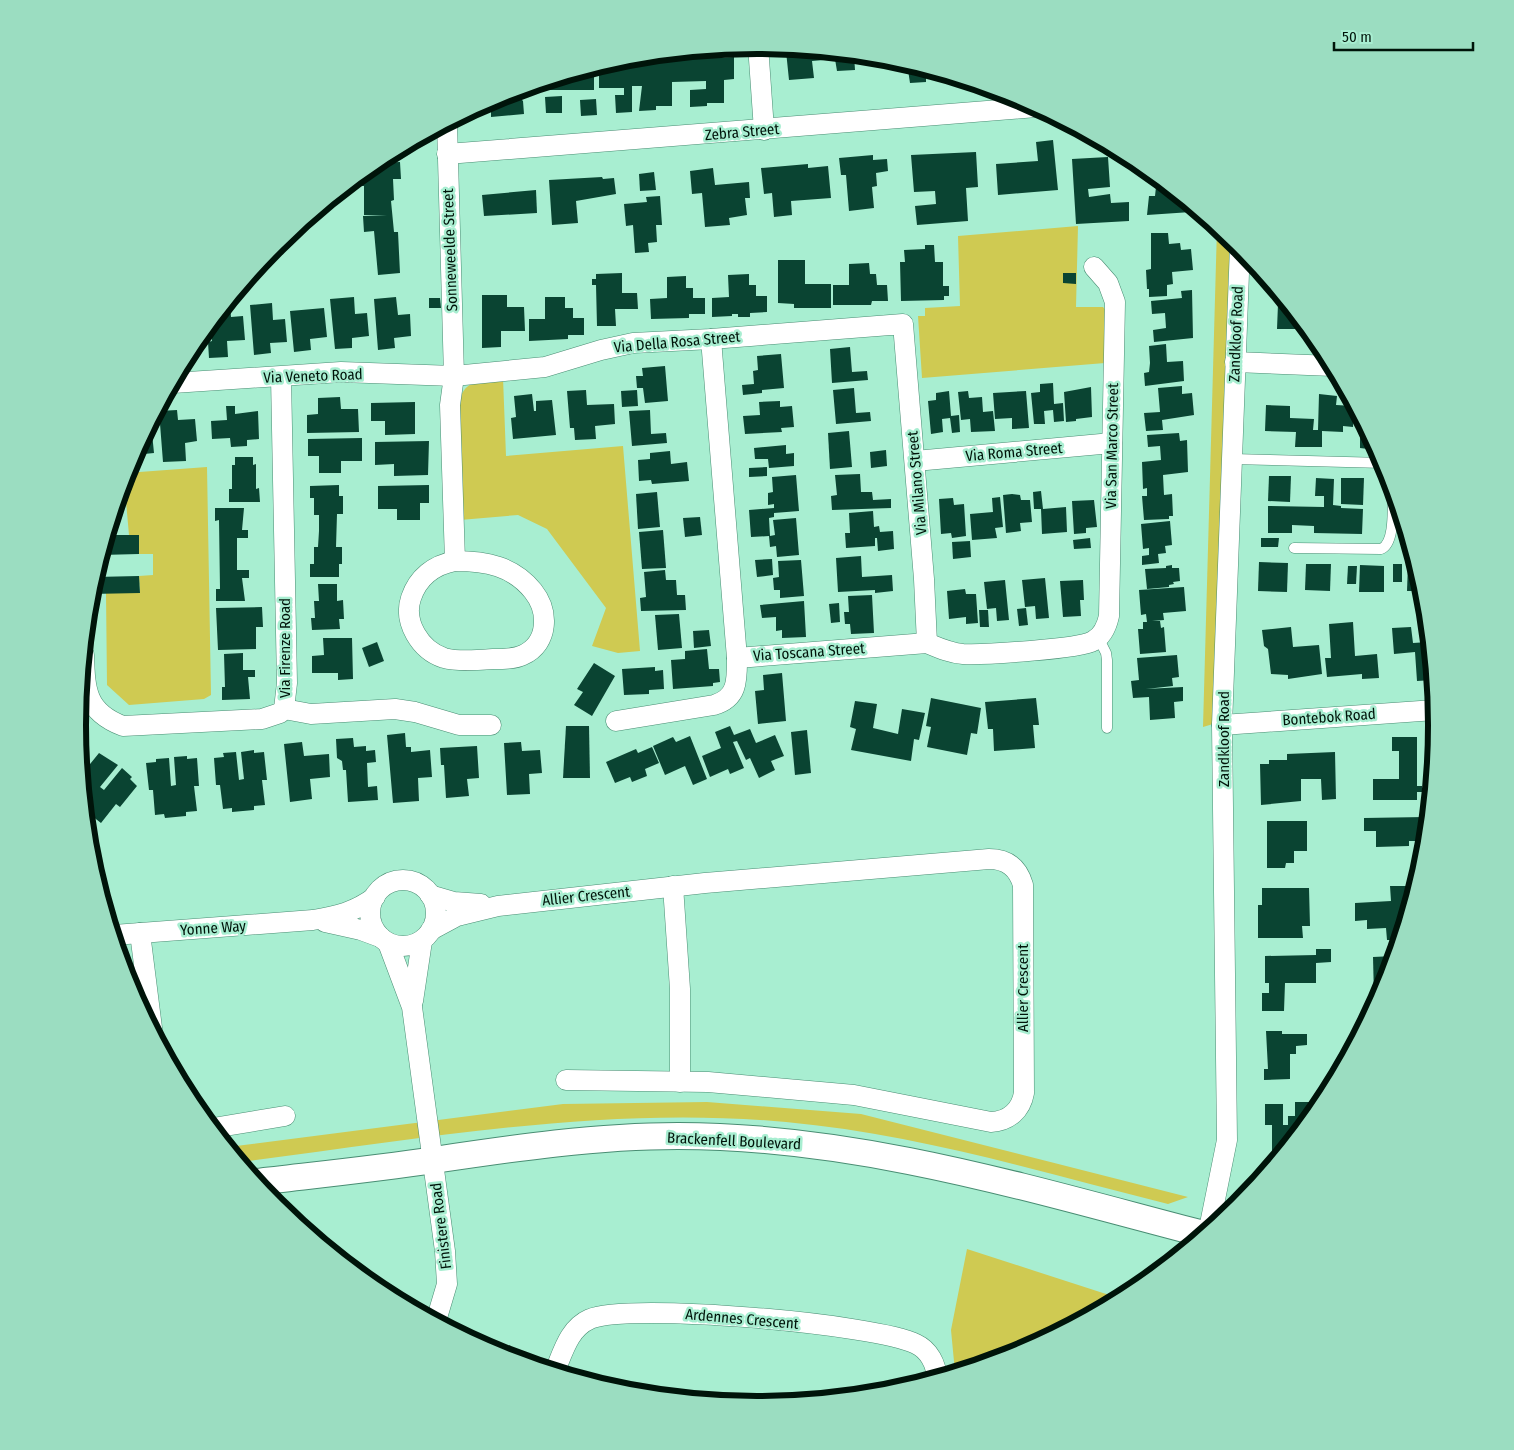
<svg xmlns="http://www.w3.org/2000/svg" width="1514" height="1450" viewBox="0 0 1514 1450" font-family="'Fira Sans Condensed',sans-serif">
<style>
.green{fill:#cfca52}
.building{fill:#0a4432}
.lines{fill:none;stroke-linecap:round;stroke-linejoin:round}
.service-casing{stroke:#498d73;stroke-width:11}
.minor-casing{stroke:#498d73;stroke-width:21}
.tertiary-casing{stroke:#498d73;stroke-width:28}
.service{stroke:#fff;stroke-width:10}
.minor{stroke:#fff;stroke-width:20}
.tertiary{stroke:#fff;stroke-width:26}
.labels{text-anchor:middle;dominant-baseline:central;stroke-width:5;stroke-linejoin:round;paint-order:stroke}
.street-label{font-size:15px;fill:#00140a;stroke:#a8eed1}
.rim{fill:none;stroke:#00140a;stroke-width:6}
</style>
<rect width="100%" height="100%" fill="#a8eed1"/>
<g class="green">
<path d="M1078,226L1076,307H1103L1109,314L1105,363L922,378L918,316H925V308L960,306L958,236Z"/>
<path d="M1217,227L1230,238L1213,724L1203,727Z"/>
<path d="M503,378L506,456L623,446L640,651L618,653L592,646L606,608L547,529L518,515L460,520L459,402C465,378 482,381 503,378Z"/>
<path d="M207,467L211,695L204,699L129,705L107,685L106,593H140L139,576L153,575V554H139V535H129L124,479L126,473Z"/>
<path d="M707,1102L861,1114L1188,1197L1168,1204C1042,1172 916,1134 786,1122C603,1105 421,1139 241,1162L228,1147L563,1104Z"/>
<path d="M967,1249L1103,1293L1120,1298L1017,1353L955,1372L951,1330Z"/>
</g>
<g class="building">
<path d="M788,48L854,55L855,70L837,71L835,59L812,61L814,78L789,80L786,51Z"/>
<path d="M717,50V58L734,57V79L724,80V103H707V106L690,107V90L706,89V81L672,82V106H656V110L639,111L642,86H632V112L616,113L615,95H624V88H599V66L619,63V60L625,58L644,56V63L655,64L656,55L666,54V60H683L682,55H696V59H706V51Z"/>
<path d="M907,63L928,70L929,77L926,78V82L910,83Z"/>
<path d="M594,67V90H522V89Z"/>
<path d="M519,90V97L523,101L524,114L491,117V100H506V94Z"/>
<path d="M562,96V113H546L545,97Z"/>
<path d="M596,99L597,115L581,116L580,100Z"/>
<path d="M1053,140L1058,190L998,195L996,164L1038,161L1036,142Z"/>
<path d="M976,152L978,187L966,188L968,221L917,225L915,206L936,204L935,191L914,192L911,155Z"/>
<path d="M873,155V160L887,159L888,171L876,173L877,186L872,187L874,208L849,211L846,175H841L839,158Z"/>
<path d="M1108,157L1110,187L1088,189L1089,197L1110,194L1111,203L1129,202V221L1076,224L1072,159Z"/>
<path d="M400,162L401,179H393L394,200L391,201L394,232H398L400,273L378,275L374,231L364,232L363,216L387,215H364V186H355V179L375,163Z"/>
<path d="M808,164V168L828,166L831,198L791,201L792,215L774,217L772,193L764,194L761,168Z"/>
<path d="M713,168L715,185L749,182L750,198H745L747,215L729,218L730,225L705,227L702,193L692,194L690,171Z"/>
<path d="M654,172L656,190L640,191L639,174Z"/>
<path d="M602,177L603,179L614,178L616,194L576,201L578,223L552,225L549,180Z"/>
<path d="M1157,178L1192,206L1191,212L1147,215L1149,196H1155Z"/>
<path d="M536,190L537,213L484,216L482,195Z"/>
<path d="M660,196L662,225H656L657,242L648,243L649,252L635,253L633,225L626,226L624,204L647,202L646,197Z"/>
<path d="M1151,233H1168L1169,244L1180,243L1181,250L1191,249L1193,270L1172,272L1173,284L1167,285V296L1149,297V289H1147L1146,270L1151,269Z"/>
<path d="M925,245H934L935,262H943V286H949V296H944V300L901,301L900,262H905L904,250L925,249Z"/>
<path d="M778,260H805V284H831V308H794V304L778,303Z"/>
<path d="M869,263L870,274H876L877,285H887L888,301H872L871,305H833V285H849V264Z"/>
<path d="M622,273V293H637L638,309H615L616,326H597L596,285H592V279H596V274Z"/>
<path d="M1063,273H1076V284L1063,283Z"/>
<path d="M749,274V285H756V296H767V312L750,313V317H738V314H732V316L712,317V298L729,297L728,275Z"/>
<path d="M686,276V288H693V298H705V314H689V318L651,319L650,299L667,298V277Z"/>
<path d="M1192,290L1193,338L1154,342L1153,330L1166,328L1165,313L1152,314L1151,301L1182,298L1181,291Z"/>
<path d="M482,295H507V307H524L525,331H501V347L482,348Z"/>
<path d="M354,297L355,314L367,313L369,336L352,338V348L335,349L330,299Z"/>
<path d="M396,297L398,315L410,314L411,336L394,338L395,348L378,350L374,299Z"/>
<path d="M545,297H565V308H573V318H584V335H568V339L529,341V319H545Z"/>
<path d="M429,298H440L441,308H429Z"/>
<path d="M272,303L273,320L285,319L287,342L270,343L271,353L254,355L250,305Z"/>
<path d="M1286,303L1308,329H1277L1278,304L1286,305Z"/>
<path d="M230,305L231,317L243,316L245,340L227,341L228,357L209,358L208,342L212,341L210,325L226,306Z"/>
<path d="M324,308L327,337L310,339L311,350L294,352L290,311Z"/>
<path d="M1166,344L1167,362L1183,361L1184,381L1145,386L1144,373L1149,372L1150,363L1149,346Z"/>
<path d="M850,347L852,372L867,371L868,380L832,383L830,349Z"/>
<path d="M781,354L784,388L762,390V393L743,395L742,385L754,384L753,371L758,370L757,356Z"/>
<path d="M665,366L668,401L645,403L643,388H637L636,376H643L642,368Z"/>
<path d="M1053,383L1054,404L1063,403L1064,421L1054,422L1053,410L1044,411L1045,424H1034L1031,393L1040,392V384Z"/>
<path d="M1182,386V394L1192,393L1194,415L1162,420L1163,430L1146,431L1144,413L1160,412L1158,388Z"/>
<path d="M1091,387L1092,417L1076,419V421L1066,422L1064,392Z"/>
<path d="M854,388L856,413L870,412L871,421L836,424L833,390Z"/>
<path d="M586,390L587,405L614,404L615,424L595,426L596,439L575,440L574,428H570L567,391Z"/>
<path d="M637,390L638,406L622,407L621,391Z"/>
<path d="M949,391L951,416L959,415L960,432L952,433L950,418L942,419L943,432L931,434L928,401L936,400V393Z"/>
<path d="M968,391L969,398L982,397L983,412L993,411L995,431L971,432L970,419L961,420L958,392Z"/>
<path d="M1026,391L1029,428L1012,429V418L995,419L993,393Z"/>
<path d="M532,394L534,411H536V401L552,400L556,435L513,439L511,418L516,417L514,396Z"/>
<path d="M1319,394L1337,396L1336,405L1354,406L1353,427L1343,426V432L1322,431V447H1295L1296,432L1265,431L1266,405L1290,406V418L1314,419L1313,430H1318Z"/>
<path d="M340,397L341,409H358L359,432L307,433V415L318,414V398Z"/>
<path d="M780,401V407L792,406L794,427L781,428L782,432L745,434L743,416L760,415L759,402Z"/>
<path d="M415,402V434L385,435V421H371V403Z"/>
<path d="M226,406H235V414L258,411L259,439L247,440V446L231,447L230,438L212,439L211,421L227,420Z"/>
<path d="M177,410L178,420L195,419L197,441L185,443L186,461L163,462L159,411Z"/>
<path d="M650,410L651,434L666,433L667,443L632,446L629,411Z"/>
<path d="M151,423L154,453L134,455L146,433Z"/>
<path d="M1364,425L1369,434L1368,449L1360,448V432H1363Z"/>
<path d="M849,431L852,467L830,469L828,433Z"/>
<path d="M1179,433L1180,441L1187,440L1188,472L1163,475L1164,495L1172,494L1173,516H1169V519L1144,520L1142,496H1147V488L1143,489L1142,462L1161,460L1160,446L1148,447L1147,435Z"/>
<path d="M362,438V461H341V473H319V456H308V439Z"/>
<path d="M429,441L428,475L394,476V464L375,465V442Z"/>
<path d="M786,445V454L794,453V466L769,468L768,459H755L754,448Z"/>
<path d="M886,450L887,466L871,468L870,452Z"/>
<path d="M670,451L671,464L687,462L689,481L652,484L651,480L639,481L638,460L650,459V453Z"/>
<path d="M235,457H253V465L256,464V489L259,488L260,502H229V489H232V465H235Z"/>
<path d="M767,467V476L749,477V468Z"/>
<path d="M860,474L861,492H872L873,500L891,499V508L832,510L831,496L837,495L835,475Z"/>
<path d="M796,475L799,511L774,513V517L769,518L770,536L775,535L773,520L796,518L799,555L777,557L776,546L770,547L769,536L751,537L749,510L774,508V504L768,505V493L773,492L772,477Z"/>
<path d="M1269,476H1291L1290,502L1268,501Z"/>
<path d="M1316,478L1334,479L1333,505L1341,506V508L1363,509L1362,534L1314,533V526L1292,525V533H1268V506L1324,507V496H1315Z"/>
<path d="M1341,478H1364L1363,505L1341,504Z"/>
<path d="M339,485V496H343V514H337L336,547H342V564H339V577H310V564H314V547H318L319,531V515H314V498H310V486Z"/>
<path d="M429,485V503H420V520H397V509H378V486Z"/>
<path d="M1041,491L1043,509L1066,507L1067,532L1042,534L1041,509H1034L1033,492Z"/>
<path d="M657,492L660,527L638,529L636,494Z"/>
<path d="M1012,494L1020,495L1021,500H1030L1032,522L1020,523L1021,531L1006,533L1003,495Z"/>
<path d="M1000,497L1003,527L995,528L997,538L972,540L970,514L993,512L992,498Z"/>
<path d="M953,498L954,505L964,504L966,536L952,538L951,533L941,534L939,499Z"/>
<path d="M1094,500L1097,527L1086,528V533L1074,534L1072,501Z"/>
<path d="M215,508H244L242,530H248V538H237V570H249V578H242L245,601H216V589H220L219,520L215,521Z"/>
<path d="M873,511L874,527L879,526L880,532L893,531L894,549L878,551L877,538H875V546L846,548L845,533H850L849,513Z"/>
<path d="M700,517L702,535L685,537L683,518Z"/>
<path d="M1170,521L1172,545L1165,546L1166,553L1158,554L1159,563L1142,565V556L1149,555V548L1143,549L1141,524Z"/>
<path d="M663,530L666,568L642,569L639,532Z"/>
<path d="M107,535H139V554L101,555Z"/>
<path d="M1090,538L1091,548L1074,549L1073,540Z"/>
<path d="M1261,538H1279L1278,547H1261Z"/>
<path d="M970,541L971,557L953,559L952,542Z"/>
<path d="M861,556L862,577L892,575L893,591L875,593V590L838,592L836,558Z"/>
<path d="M772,559L773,575L757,577L755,560Z"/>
<path d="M801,560L804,596L780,598V590H774L773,578L779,577L778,561Z"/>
<path d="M1259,562L1288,563L1287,592L1258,591Z"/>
<path d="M1306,564H1331L1330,591L1305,590Z"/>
<rect x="1393" y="564" width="9" height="18"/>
<path d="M1408,564L1416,565L1423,591H1407Z"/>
<path d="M1172,565V568H1179L1180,581L1173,582L1174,584L1169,585V587L1147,589L1145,569L1166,568V566Z"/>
<path d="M1360,565L1384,566V592H1359Z"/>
<path d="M1348,566H1357L1356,584H1347Z"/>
<path d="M665,570L666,580H676L677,595H685L686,610L641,611L640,598L646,597L644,572Z"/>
<path d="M139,576L140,593L91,594L95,577Z"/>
<path d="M1045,578L1049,618L1036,619L1035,606L1025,607L1022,580Z"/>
<path d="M1005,580L1009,620L997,621L996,608L987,609L984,582Z"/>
<path d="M1083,580L1084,600H1080L1081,616L1063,617L1060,581Z"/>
<path d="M318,584H337V601L343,600L344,619H339L340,629L312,630L311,618H315L314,601H319Z"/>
<path d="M1184,587L1186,611L1163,613L1164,620L1152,621H1160L1161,628L1164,627L1166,652L1140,654L1138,629H1143V622H1147L1146,614L1141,615L1139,590Z"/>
<path d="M965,589L966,594H976L978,623L966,624V617L949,619L947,591Z"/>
<path d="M872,595L874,633L851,634L850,624H845L844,612H849L848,596Z"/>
<path d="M804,601L806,637L782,638V630L776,631V617L762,618L760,605Z"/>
<path d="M839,603L840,622L831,623L829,604Z"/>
<path d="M262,607L263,627H256V649L218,650L216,608Z"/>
<path d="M1026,608L1028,625L1019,626L1017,609Z"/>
<path d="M979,610H988L989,627H980Z"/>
<path d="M679,614L682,648L658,650L655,615Z"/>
<path d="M1353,622L1355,656L1377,654L1379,678L1362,679V674L1327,677L1325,658H1331L1329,624Z"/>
<path d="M1291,627L1293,647L1319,645L1322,674L1288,679V675L1271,674L1268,649L1264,646L1262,630Z"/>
<path d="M1411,627L1413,643L1428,642L1433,680L1417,681L1415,652L1394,654L1392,628Z"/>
<path d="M709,630L711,646L694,648L693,631Z"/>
<path d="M323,638H352L353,679L338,680V673H312V656L324,655Z"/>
<path d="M377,642L384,661L369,667L362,648Z"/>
<path d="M707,649L709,669H719L720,682L713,683V686L673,689L671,660L685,659V651Z"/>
<path d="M243,653V670H255V677H248L250,699L222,700V687H225L224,654Z"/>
<path d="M1177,655L1179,677L1172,678L1173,686L1146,689L1183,687V701L1174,702L1175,718L1150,720L1149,697L1133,698L1131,681L1139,680L1137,658Z"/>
<path d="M594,663L615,676L592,716L574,705L583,692L577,689Z"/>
<path d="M655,667V671L663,670L664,689L649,690V694L624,695L622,669Z"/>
<path d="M782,673L786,721L758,724L755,691L764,690L763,675Z"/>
<path d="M931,698L981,708L977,734L971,733L967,755L927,747L931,727L926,726Z"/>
<path d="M1036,698L1039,725H1033L1035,748L994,751L993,729H988L985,702Z"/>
<path d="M855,701L877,704L873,728L898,734L902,709L925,713L919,740L914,739L911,761L851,750L856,729L850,727Z"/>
<path d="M566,726H589L590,778H563Z"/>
<path d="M730,726L734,735L750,729L756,743L775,735L784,756L771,761L775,770L759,778L750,758L746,760L737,741L733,742L744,768L730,774L728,769L710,777L702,756L721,748L715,732Z"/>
<path d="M807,730L811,773L795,775L791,732Z"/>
<path d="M405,733L406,747H411V752L430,750L432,777L418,778L419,801L393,803L387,735Z"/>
<path d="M690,736L707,779L693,785L685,766L665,775L653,746L673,737L676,742Z"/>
<path d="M1392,737H1417V786H1422V792H1417V800H1373V779H1399V751H1392Z"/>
<path d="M353,738L354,747L366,746V751L375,750L376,762L367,763L368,787L377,786L378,800L348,802L346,770H343L342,761L337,758L336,739Z"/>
<path d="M302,742L304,756L329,754L330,777L310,779L312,799L290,802L284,744Z"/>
<path d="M521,742L522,751L540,750L542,773L529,774L530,794L507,795L504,743Z"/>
<path d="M477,746L479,778L467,779L469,796L446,798L444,765H441L440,748Z"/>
<path d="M652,747L659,763L645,769L647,776L632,782L630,777L615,783L606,762L636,749L638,753Z"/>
<path d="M254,750V753L264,752L267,780H262L265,805L254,806V810L232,812V808L223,809L220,785H216L214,758L224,757L223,753L236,752L239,780L244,779L241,752Z"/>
<path d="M1335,752L1336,799L1322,800L1321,779H1301V801L1261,805L1260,764H1269V760H1287V754Z"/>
<path d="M99,753L118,765L100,787L104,790L122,768L132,777L130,779L137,786L120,807L116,804L101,823L92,816L90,819L86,816L82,780L85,777L82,774Z"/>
<path d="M187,756V759L197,758L199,786H194L197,811L186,812V816L165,818L164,814L155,815L153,790H149L146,763L156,762V759L169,758L171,786L176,785L174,757Z"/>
<path d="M1425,817V841H1409V846L1376,847V831H1364V818Z"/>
<path d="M1267,821H1307V851H1294V863H1286L1285,868H1267Z"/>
<path d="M1390,886H1409L1410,905L1399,940H1387L1386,928L1367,929V920L1355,921V903L1391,901Z"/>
<path d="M1262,888H1309L1310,926H1302L1303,938H1258V905H1262Z"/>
<path d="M1316,949H1331V962L1316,963V983H1285L1284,1011H1262V993H1269V983H1265V956L1316,955Z"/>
<path d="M1394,956L1385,985L1379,997H1374L1373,957Z"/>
<path d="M1266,1031H1282V1034H1307V1045L1296,1046V1054H1290V1079L1264,1080V1069H1268Z"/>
<path d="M1295,1102H1321V1105L1283,1151H1272V1125H1265V1104H1283V1125H1288V1116H1295Z"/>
</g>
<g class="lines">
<g class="service-casing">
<g id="service">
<path d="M1232,459L1384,463"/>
<path d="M1294,548L1381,549C1396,543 1392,504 1393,489"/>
<path d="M1098,637L1106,653L1107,660V728"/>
</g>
</g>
<g class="minor-casing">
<g id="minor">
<path d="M758,45L764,130"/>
<path d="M447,123L454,376L450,405L455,561"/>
<path d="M447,154L1036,107"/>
<path d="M1235,362L1333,366"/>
<path d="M281,377L287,683L284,709"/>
<path d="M173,383L341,372L454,376L545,367L601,350L633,343L711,339L903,324L924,579L927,643"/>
<path d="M915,461L1112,443"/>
<path d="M455,561C486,561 513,566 533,591C549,611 549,643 523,655C515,659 503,659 493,659C479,660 458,662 444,658C420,650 403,622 411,598C418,577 434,565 455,561Z"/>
<path d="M84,655C85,690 86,712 123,726L262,719L280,713L284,709"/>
<path d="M737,658L927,643C939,648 950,653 963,654C983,655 1080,649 1093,641C1103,636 1107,625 1109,616L1115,302L1108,283L1094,267"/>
<path d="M284,709L311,714L395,709L415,712L459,725H491"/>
<path d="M616,721L714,705C738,698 737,680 737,658L711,339"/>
<path d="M1222,725L1435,710"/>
<circle cx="403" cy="913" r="33"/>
<path d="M673,886L680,989V1082"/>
<path d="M430,895L454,902L481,904"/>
<path d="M325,922L361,930L380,937"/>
<path d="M431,930L457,916L498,906L705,883L989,859C1007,859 1018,868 1023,885L1024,1093C1021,1110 1009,1121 991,1122L854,1095L708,1082L566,1080"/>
<path d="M140,933L152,1028"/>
<path d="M114,935L313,920C337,916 355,912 375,897"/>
<path d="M388,943L412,1007L445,1251L447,1284L436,1321"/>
<path d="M413,1001L422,941"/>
<path d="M213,1128L285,1116"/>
<path d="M1209,1229L1227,1140L1222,725L1240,246"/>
<path d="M555,1371C563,1352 569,1328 590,1319C627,1302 878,1324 916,1344C929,1350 936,1364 937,1378"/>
</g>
</g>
<g class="tertiary-casing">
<path id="tertiary" d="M256,1182C315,1175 375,1169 434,1160C515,1148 596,1136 678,1136C859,1136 1030,1189 1203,1234"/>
</g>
<use href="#service" class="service"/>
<use href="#minor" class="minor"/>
<use href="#tertiary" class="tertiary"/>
</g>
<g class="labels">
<g class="street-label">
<text transform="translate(742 132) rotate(-5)">Zebra Street</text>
<text transform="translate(450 250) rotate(-92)">Sonneweelde Street</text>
<text transform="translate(1236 334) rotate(-88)">Zandkloof Road</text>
<text transform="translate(677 342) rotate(-5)">Via Della Rosa Street</text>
<text transform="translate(313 376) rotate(-2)">Via Veneto Road</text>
<text transform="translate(1112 446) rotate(-89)">Via San Marco Street</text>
<text transform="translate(1014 452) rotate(-5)">Via Roma Street</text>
<text transform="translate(917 483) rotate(-95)">Via Milano Street</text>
<text transform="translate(285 648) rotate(-90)">Via Firenze Road</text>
<text transform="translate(809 652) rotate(-4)">Via Toscana Street</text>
<text transform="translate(1329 717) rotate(-4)">Bontebok Road</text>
<text transform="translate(1224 739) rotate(-90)">Zandkloof Road</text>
<text transform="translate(586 896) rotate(-6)">Allier Crescent</text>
<text transform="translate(213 928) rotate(-4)">Yonne Way</text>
<text transform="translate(1023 988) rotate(-90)">Allier Crescent</text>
<text transform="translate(734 1141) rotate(3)">Brackenfell Boulevard</text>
<text transform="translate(441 1226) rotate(-97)">Finistere Road</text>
<text transform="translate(742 1319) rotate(5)">Ardennes Crescent</text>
</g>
</g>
<path d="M0 0H1514V1450H0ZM86 725a671 671 0 1 1 1342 0a671 671 0 1 1-1342 0Z" fill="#9bddc1" fill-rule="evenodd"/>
<path class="rim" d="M86 725a671 671 0 1 1 1342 0a671 671 0 1 1-1342 0Z"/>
<path d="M1334 42v8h139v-8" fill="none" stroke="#00140a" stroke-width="2.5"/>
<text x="1342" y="42" font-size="15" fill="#00140a" stroke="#a8eed1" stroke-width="4" paint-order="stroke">50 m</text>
</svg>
